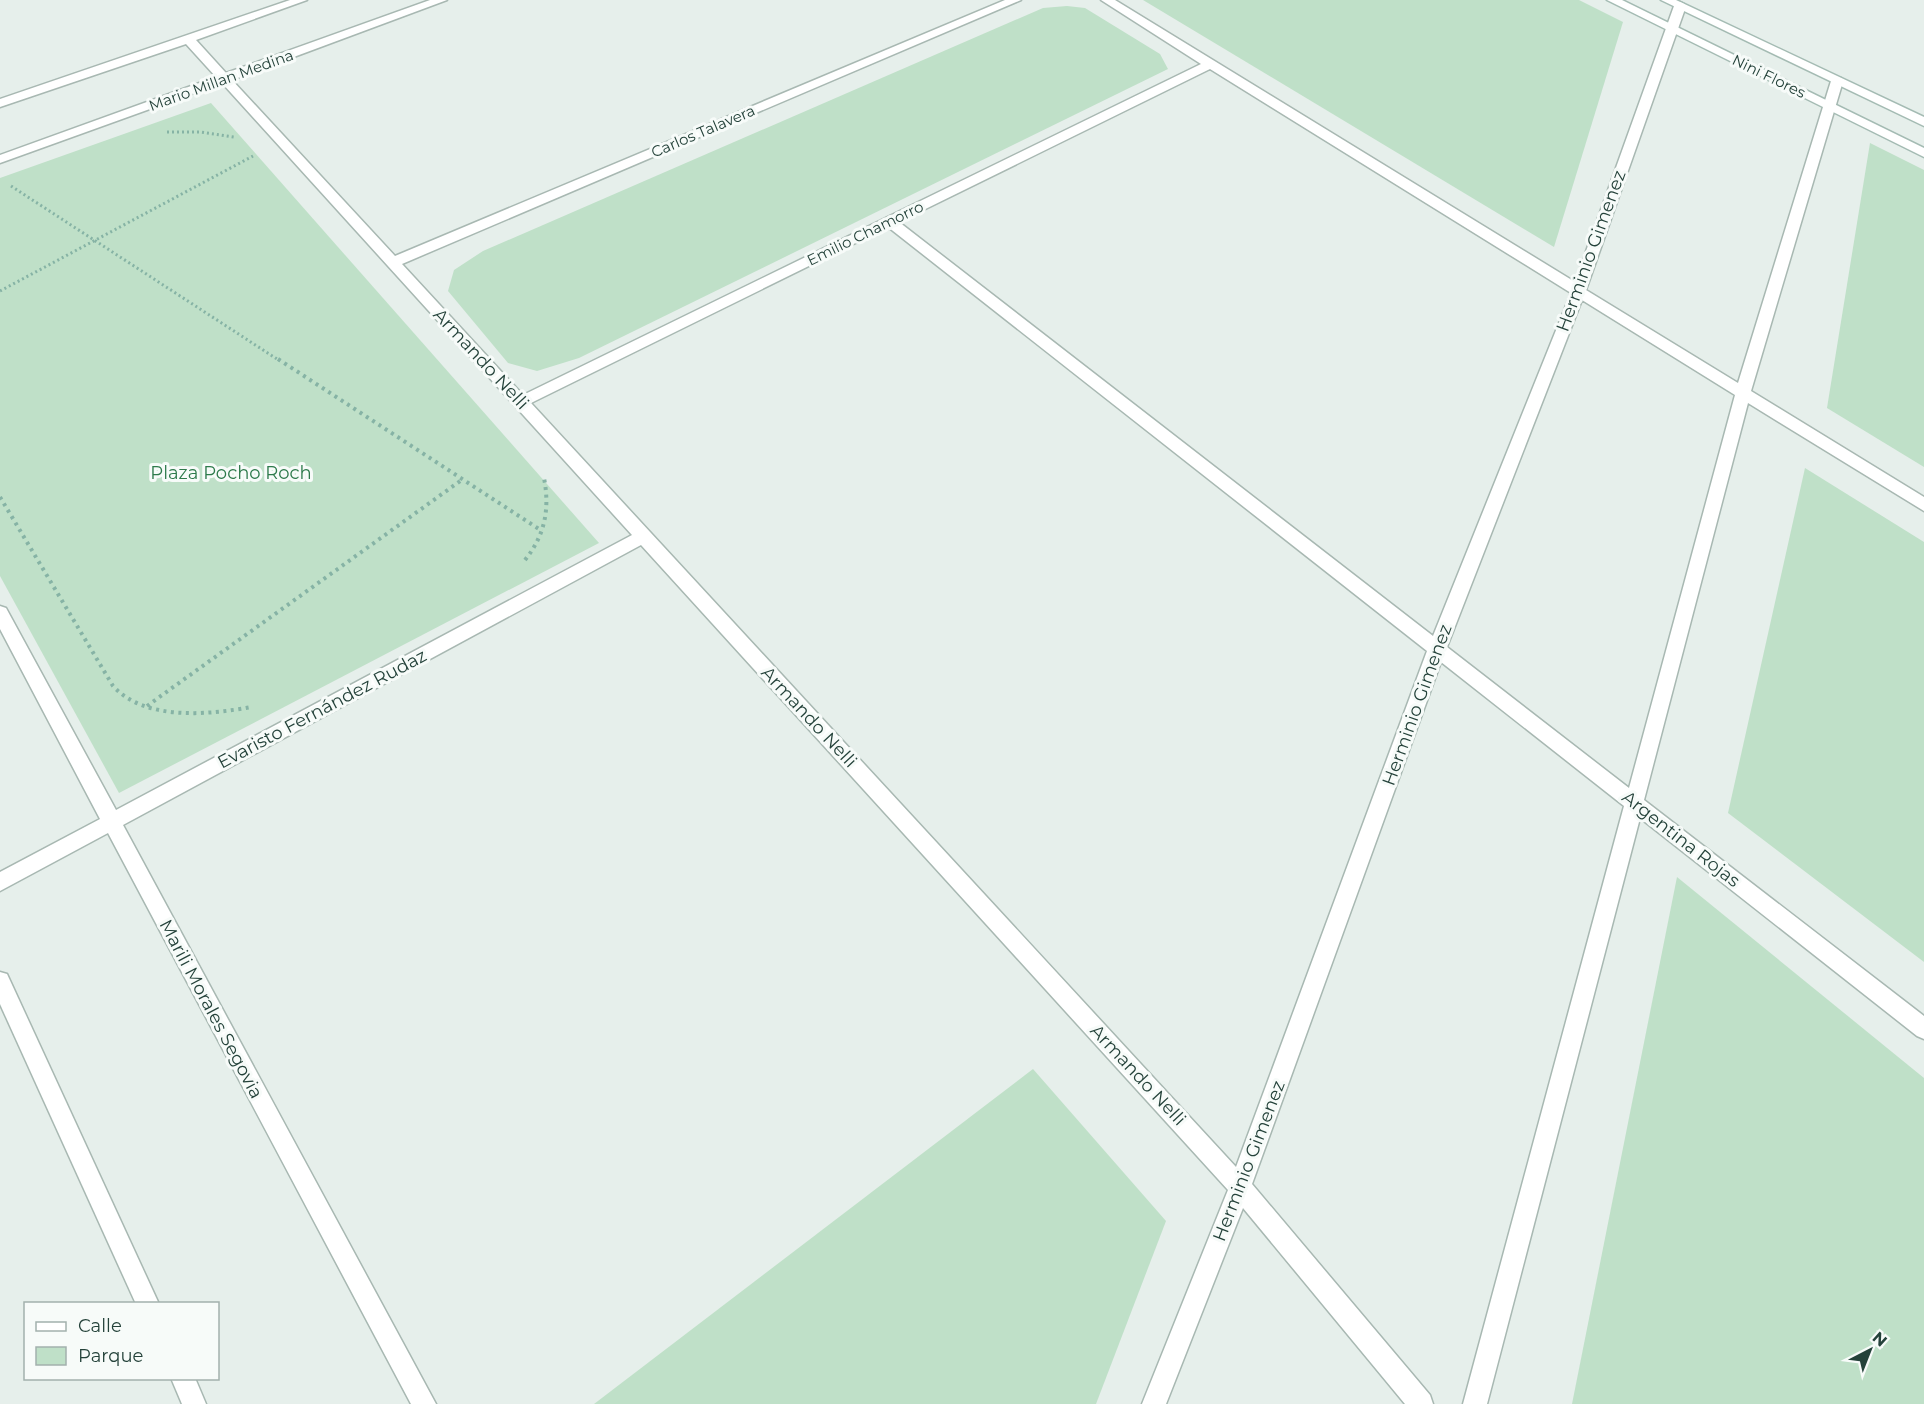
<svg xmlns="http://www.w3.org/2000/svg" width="1924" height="1404" viewBox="0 0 1924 1404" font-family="Montserrat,sans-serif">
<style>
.green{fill:#bfe0c8}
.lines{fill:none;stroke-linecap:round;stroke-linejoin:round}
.street-casing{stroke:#a8b8b2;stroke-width:3}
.secondary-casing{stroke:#a4bbb3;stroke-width:3}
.path-far1{stroke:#86b3a5;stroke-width:3;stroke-dasharray:2 3;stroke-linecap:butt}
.path{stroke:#86b3a5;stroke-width:4;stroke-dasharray:3 4.5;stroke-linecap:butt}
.street{fill:#fff;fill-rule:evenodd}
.secondary{fill:#fff;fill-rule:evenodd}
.labels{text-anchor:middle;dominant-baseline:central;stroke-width:6;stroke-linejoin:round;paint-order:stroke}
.far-street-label{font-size:15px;fill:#24423a;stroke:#f7fbf9}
.street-label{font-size:18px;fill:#24423a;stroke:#f7fbf9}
.park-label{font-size:18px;fill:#2d7a4b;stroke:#f7fbf9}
</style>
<rect width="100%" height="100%" fill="#e6efeb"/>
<g class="green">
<path d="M1143,0H1579L1623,22L1554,247Z"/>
<path d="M1067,6L1085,8L1160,54L1168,69L579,358L537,371L508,363L448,291L454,270L483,251L1043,8Z"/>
<path d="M211,103L599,543L119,793L0,576V178Z"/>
<path d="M1870,143L1924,170V467L1827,408Z"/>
<path d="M1805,468L1924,542V962L1728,813Z"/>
<path d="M1677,877L1924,1078V1404H1572Z"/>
<path d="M1033,1069L1166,1221L1096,1404H594Z"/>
</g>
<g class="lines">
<g class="street-casing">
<g id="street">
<path d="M290,0H307L196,40L226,73L430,0H447L232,80L395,256L1005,0H1021L402,264L523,395L1201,64L1101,0H1115L1575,282L1674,6L1680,2L1684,4L1686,6L1586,290L1738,383L1831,81L1833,78H1841L1843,81L1751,391L1924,497V511L1748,403L1644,800L1924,1016V1039L1917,1036L1640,818L1487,1404H1463L1624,806L1441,662L1252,1184L1430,1395L1433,1404H1405L1243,1208L1166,1404H1142L1228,1190L641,545L123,825L436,1404H411L108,833L0,891V872L100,819L0,629V606L6,608L116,810L632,535L222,83L0,163V155L216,77L186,44L0,107V99ZM1210,69L1571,293L1433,636L899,222ZM888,227L1427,651L1236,1167L531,403ZM1582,300L1735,395L1629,788L1447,647Z"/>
<path d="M0,972L7,974L159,1304H136L0,1004Z"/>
<path d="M171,1378H195L206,1404H182Z"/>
</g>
</g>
<g class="secondary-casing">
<g id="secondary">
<path d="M1607,0H1622L1924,148V157Z"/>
<path d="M1661,0H1676L1924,117V126Z"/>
</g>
</g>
<g class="path-far1">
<path d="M167,132H201L234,137"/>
<path d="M11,186L280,361"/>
<path d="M0,291L253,156"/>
</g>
<g class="path">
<path d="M278,359L542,531"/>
<path d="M0,497L113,686C145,721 208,715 251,707"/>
<path d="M525,560C545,535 550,509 544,478"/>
<path d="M147,706L463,479"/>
</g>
<use href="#street" class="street"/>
<use href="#secondary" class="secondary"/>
</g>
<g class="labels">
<g class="far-street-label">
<text transform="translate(1769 76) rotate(26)">Nini Flores</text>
<text transform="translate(221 80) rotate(-20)">Mario Millan Medina</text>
<text transform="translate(703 131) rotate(-23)">Carlos Talavera</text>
<text transform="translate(865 233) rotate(-26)">Emilio Chamorro</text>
</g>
<g class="street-label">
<text transform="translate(1591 251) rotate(-70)">Herminio Gimenez</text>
<text transform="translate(481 359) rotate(47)">Armando Nelli</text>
<text transform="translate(1417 705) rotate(-70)">Herminio Gimenez</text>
<text transform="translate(322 709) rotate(-28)">Evaristo Fernández Rudaz</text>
<text transform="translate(809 717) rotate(47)">Armando Nelli</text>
<text transform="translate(1681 839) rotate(38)">Argentina Rojas</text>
<text transform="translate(211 1009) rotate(62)">Marili Morales Segovia</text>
<text transform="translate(1138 1075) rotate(47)">Armando Nelli</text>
<text transform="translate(1249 1161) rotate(-69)">Herminio Gimenez</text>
</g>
<g class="park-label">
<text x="231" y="473">Plaza Pocho Roch</text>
</g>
</g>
<rect x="24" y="1302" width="195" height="78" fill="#f7fbf9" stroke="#a3b1ad" stroke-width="1.5"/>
<rect x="36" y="1322" width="30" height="9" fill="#ffffff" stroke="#a3b1ad" stroke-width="1.5"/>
<text x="78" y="1332" font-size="18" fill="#24423a">Calle</text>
<rect x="36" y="1347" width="30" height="18" fill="#bfe0c8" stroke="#a3b1ad" stroke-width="1.5"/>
<text x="78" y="1362" font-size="18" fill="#24423a">Parque</text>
<g transform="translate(1870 1350) rotate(42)" stroke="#f7fbf9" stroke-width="4.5" paint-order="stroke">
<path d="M0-4.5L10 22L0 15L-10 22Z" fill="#24423a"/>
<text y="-9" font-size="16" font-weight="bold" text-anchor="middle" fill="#24423a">N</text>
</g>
</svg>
